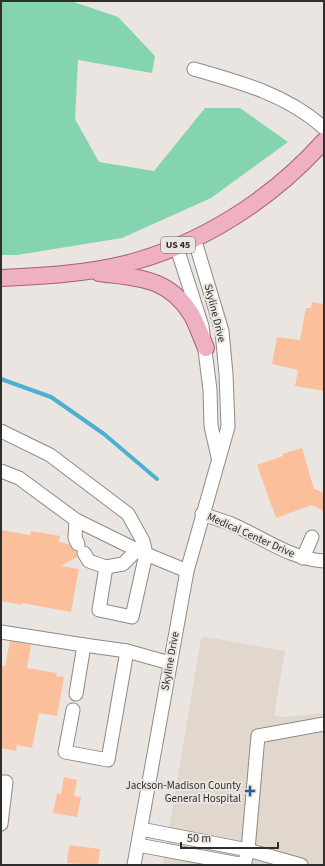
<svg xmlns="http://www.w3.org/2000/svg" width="325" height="866" viewBox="0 0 325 866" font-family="'Source Sans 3',sans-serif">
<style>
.built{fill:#e1d7cd}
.green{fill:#84d4b0}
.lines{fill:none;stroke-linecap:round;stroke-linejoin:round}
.stream{stroke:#4cb0d1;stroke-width:4}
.building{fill:#fbbf9c}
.minor-casing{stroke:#8e8a85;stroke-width:15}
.major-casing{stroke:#a66173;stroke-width:18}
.minor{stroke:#fff;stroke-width:13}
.major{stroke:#efb0c2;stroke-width:16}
.poi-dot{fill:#216298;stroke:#eae5e0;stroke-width:1.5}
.labels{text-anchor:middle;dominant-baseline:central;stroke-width:4;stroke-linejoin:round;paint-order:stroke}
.shield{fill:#eae5e0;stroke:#686563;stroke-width:1}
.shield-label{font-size:10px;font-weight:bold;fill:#302e2d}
.street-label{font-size:11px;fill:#302e2d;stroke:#eae5e0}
.poi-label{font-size:11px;fill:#302e2d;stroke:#eae5e0;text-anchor:end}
</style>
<rect width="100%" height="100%" fill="#eae5e0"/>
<path class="built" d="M206,637L285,651L274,715L284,717L324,713V865H163L201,638Z"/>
<path class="green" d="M1,1H71L118,17L155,56L152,73L78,60L75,119L99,162L154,171L205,108H240L288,142L211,198L122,238L17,255H1Z"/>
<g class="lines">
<path class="stream" d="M1,379L51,397L104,434L157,479"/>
</g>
<g class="building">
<path d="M312,302L324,304V391L295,386L298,370L272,364L277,337L300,340L306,308H311Z"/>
<path d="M302,448L314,489L324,493V511L312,505L276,518L257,465L283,456L282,454Z"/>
<path d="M1,530L30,535L31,531L60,536L59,542L69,544L76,552L77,557L61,566L79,569L71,612L22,603V605L1,601Z"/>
<path d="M10,641L31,645L27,668L57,673L56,676L64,677L57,716L39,713L32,748L17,745L16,751L1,748V666H5Z"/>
<path d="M64,777L77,780L74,796L81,797L77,817L53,813L57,793L61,794Z"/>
<path d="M69,845L100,849L98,865L67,863Z"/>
</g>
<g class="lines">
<g class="minor-casing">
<g id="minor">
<path d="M194,69C240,82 288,95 324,128"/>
<path d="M176,245L202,326L210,390L211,426L218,457"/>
<path d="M1,431L50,455L128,514L143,541L146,554L187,571"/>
<path d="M1,471L19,478L76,520L137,550L146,554L132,617L99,610L106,567L123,564L137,550"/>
<path d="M202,514C211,517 220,520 229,523C261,536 289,559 324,561"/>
<path d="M76,520L75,538L78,544"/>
<path d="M84,553L89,561L106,567"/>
<path d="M303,558L312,537"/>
<path d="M1,632L84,645L76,694"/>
<path d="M84,645L127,651"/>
<path d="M73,710L65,752L108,760L127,651L170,663"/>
<path d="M1,782H6L1,824"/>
<path d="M141,829L248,850L301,865"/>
<path d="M138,845L245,865"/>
<path d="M134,865L187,571L228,427L226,374L222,331L194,238"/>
<path d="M244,865L248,850L258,736L324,724"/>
</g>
</g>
<g class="major-casing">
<g id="major">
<path d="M99,273C137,278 168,277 191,314C197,324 201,337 206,348"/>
<path d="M1,278C43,276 84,274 125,264C201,245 272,199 324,141"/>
</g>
</g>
<use href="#minor" class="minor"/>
<use href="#major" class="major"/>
</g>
<path class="poi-dot" d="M248 785h4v4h4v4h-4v4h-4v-4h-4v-4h4z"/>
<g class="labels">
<rect class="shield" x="161" y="237" width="34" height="16" rx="3"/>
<g class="shield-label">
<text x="178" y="245">US 45</text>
</g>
<g class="street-label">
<text transform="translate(215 313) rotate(76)">Skyline Drive</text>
<text transform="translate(251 535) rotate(24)">Medical Center Drive</text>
<text transform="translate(170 661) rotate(-80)">Skyline Drive</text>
</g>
<g class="poi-label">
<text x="241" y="785">Jackson-Madison County<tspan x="241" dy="13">General Hospital</tspan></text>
</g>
</g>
<rect width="325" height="866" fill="none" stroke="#302e2d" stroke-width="4"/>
<path d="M181 842v6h97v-6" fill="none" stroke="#302e2d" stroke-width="2"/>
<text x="187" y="842" font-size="12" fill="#302e2d" stroke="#eae5e0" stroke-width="3" paint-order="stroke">50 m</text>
</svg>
